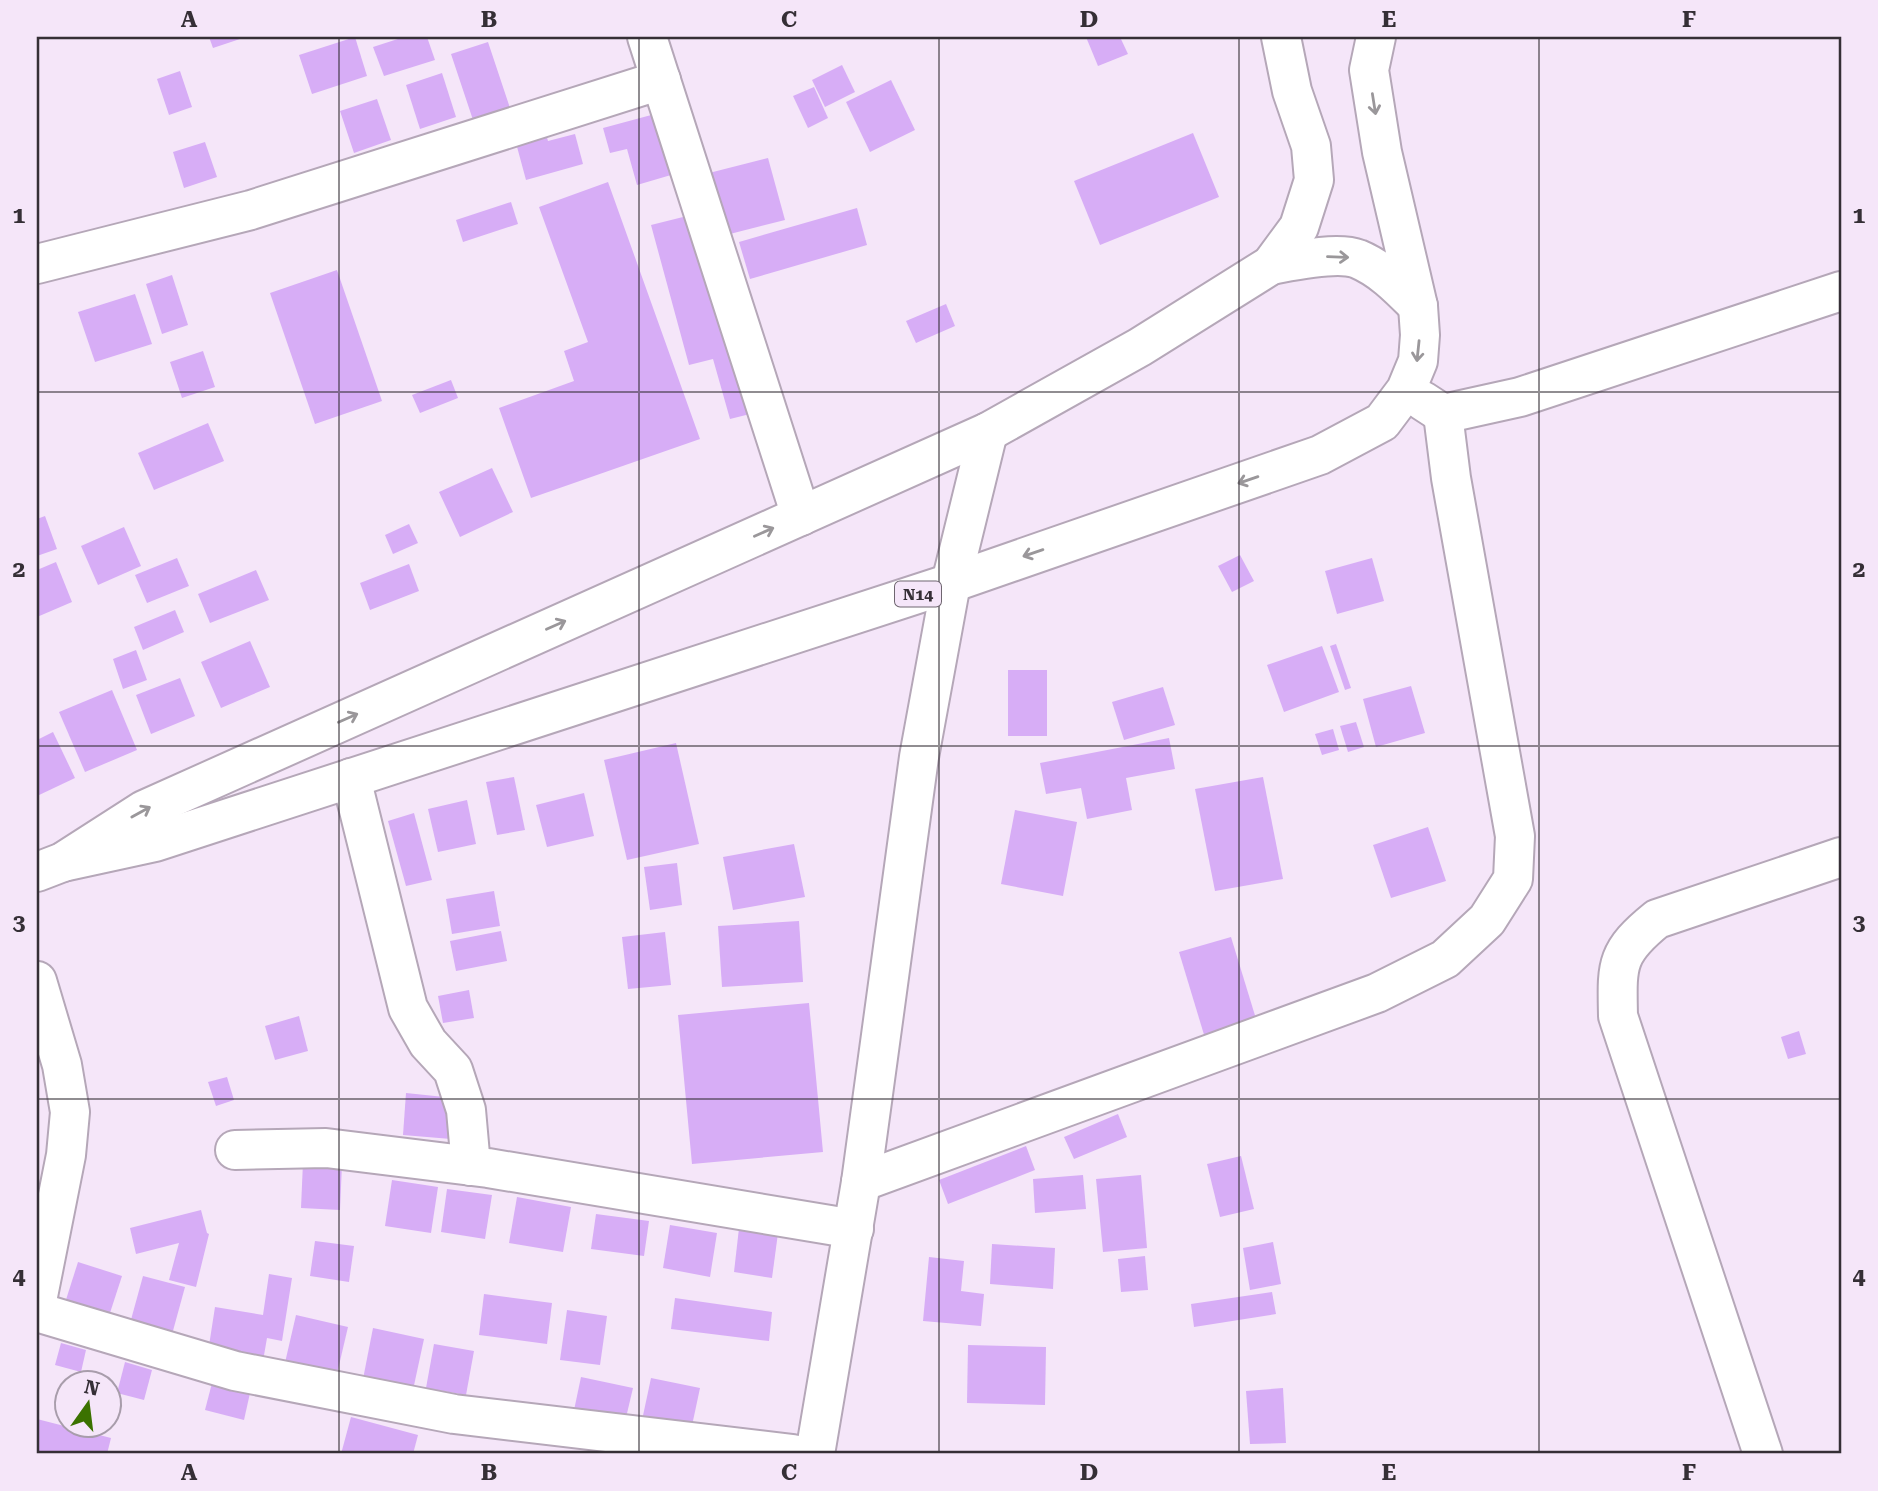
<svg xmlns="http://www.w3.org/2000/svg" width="1878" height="1491" viewBox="0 0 1878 1491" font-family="'Roboto Serif',serif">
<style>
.building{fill:#d7adf6}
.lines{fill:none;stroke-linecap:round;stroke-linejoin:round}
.minor-casing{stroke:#b5a7b8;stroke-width:42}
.major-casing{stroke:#b5a7b8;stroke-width:42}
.minor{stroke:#fff;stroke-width:38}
.major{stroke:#fff;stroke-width:38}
.oneway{stroke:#9a979a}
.grid{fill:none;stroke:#352f36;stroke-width:2;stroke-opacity:0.55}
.labels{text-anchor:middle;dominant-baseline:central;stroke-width:6;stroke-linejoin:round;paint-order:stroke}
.shield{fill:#f5e6f9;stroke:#6f6670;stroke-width:2}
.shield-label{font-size:16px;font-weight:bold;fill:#352f36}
.neatline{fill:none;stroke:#352f36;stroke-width:2.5}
.grid-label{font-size:23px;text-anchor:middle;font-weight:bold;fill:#352f36}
</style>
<rect width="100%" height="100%" fill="#f5e6f9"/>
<g class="building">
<path d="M209,37H246L213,48Z"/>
<path d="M355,37L367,76L312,94L299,55Z"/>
<path d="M404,37H427L435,60L384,76L373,47Z"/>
<path d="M1086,37H1120L1128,54L1098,66Z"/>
<path d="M488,42L510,108L473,120L451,54Z"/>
<path d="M842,65L855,92L825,107L812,80Z"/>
<path d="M180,71L192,107L169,115L157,79Z"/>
<path d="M442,73L456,117L420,129L406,85Z"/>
<path d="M891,80L915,130L870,152L846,102Z"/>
<path d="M814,87L828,118L808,128L793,96Z"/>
<path d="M377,99L391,140L354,153L340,111Z"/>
<path d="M655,114L671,175L637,185L627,149L610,153L603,128Z"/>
<path d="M543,124L548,141L575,134L583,164L526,180L513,132Z"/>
<path d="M1193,133L1219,197L1100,245L1074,181Z"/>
<path d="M205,142L217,177L184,188L173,152Z"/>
<path d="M768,158L785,220L726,235L709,173Z"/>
<path d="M608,182L700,439L531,498L499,408L574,381L564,351L588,342L539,207Z"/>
<path d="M511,202L518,224L463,242L456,220Z"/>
<path d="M857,208L867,245L750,279L739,242Z"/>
<path d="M695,214L750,414L730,419L713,359L689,365L651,225Z"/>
<path d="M337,270L382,401L315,424L270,293Z"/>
<path d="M172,275L188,325L162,334L146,284Z"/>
<path d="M135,294L152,344L95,362L78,312Z"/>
<path d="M946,304L955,326L916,343L906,321Z"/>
<path d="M203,351L215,387L182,398L170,362Z"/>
<path d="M451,380L458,398L420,413L412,395Z"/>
<path d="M208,423L224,461L154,490L138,453Z"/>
<path d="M492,468L513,512L460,537L439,492Z"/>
<path d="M45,516L57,549L37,556V519Z"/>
<path d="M409,524L418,543L393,554L385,535Z"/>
<path d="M124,527L141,566L98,585L81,546Z"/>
<path d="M1240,555L1254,581L1232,592L1218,566Z"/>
<path d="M177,558L189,586L147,603L135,575Z"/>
<path d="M1372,558L1384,601L1337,614L1325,571Z"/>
<path d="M56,562L72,602L37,617V570Z"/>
<path d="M409,564L419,591L370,610L360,583Z"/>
<path d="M256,570L269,600L210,623L198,594Z"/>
<path d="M175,610L184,632L143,650L134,627Z"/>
<path d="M250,641L270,687L221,708L201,662Z"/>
<path d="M1336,644L1351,688L1345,690L1330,646Z"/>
<path d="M1322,646L1339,692L1284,712L1267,665Z"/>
<path d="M136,650L147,680L123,689L113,659Z"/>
<rect x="1008" y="670" width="39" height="66"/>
<path d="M180,678L195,716L151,734L136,695Z"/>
<path d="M1411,686L1425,733L1376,747L1363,699Z"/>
<path d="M1163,687L1175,725L1124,740L1112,702Z"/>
<path d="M112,690L137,750L85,772L59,712Z"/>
<path d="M1356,722L1364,747L1348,752L1340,726Z"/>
<path d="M1333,729L1339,750L1322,755L1315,734Z"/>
<path d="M53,732L75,778L37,796V740Z"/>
<path d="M1169,738L1175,769L1126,778L1132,810L1087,819L1081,788L1046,794L1040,763Z"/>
<path d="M676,743L699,844L627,860L604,760Z"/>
<path d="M514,777L525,830L497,835L486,782Z"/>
<path d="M1263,777L1283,879L1215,891L1195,789Z"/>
<path d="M584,793L594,836L547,847L536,805Z"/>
<path d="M467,800L476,844L438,852L428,809Z"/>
<path d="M1015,810L1077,822L1063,896L1001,884Z"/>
<path d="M414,813L432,880L406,886L388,821Z"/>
<path d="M1428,827L1446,881L1391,898L1373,845Z"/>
<path d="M794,844L805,897L733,910L723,857Z"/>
<path d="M677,863L682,905L650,910L644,867Z"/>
<path d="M494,891L500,926L452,934L446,899Z"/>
<path d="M799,921L803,982L722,987L718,926Z"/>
<path d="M501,931L507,961L456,971L450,941Z"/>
<path d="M665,932L671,985L628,989L622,937Z"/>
<path d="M1231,937L1257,1022L1205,1038L1179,952Z"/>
<path d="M469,990L474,1018L443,1023L438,996Z"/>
<path d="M809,1003L823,1152L692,1164L678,1015Z"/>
<path d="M299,1016L308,1051L275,1060L265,1026Z"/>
<path d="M1799,1031L1806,1054L1788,1059L1781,1037Z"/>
<path d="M227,1077L234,1100L216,1106L208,1082Z"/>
<path d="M406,1093L454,1098L451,1139L403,1135Z"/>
<path d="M1118,1114L1127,1137L1074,1159L1064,1137Z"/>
<path d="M1026,1146L1035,1170L948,1204L939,1180Z"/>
<path d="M1241,1156L1254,1209L1220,1217L1207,1164Z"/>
<path d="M303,1162L342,1164L340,1210L301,1208Z"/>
<path d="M1083,1175L1086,1209L1035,1213L1033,1179Z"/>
<path d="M1141,1175L1147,1248L1103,1252L1096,1179Z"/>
<path d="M392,1180L438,1187L431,1233L385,1226Z"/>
<path d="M447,1189L492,1195L485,1239L441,1232Z"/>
<path d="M517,1197L571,1207L563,1252L509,1243Z"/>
<path d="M201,1210L207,1233L209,1234L196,1287L169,1280L179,1243L136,1254L130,1228Z"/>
<path d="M596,1214L649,1221L644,1256L591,1249Z"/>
<path d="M670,1225L717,1233L710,1277L663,1268Z"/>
<path d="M739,1228L778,1233L772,1278L734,1272Z"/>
<path d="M315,1241L354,1246L349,1282L310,1276Z"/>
<path d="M1273,1242L1281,1284L1250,1290L1243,1248Z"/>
<path d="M992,1244L1055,1248L1053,1289L990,1284Z"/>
<path d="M1145,1256L1148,1290L1121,1292L1118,1259Z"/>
<path d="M929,1257L964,1261L961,1291L984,1294L981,1326L923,1321Z"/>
<path d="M78,1262L122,1276L108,1319L64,1306Z"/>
<path d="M269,1274L292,1278L282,1341L267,1338L263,1361L208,1352L215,1307L263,1315Z"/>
<path d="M143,1276L185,1287L171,1338L129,1327Z"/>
<path d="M1272,1292L1276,1314L1194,1327L1191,1304Z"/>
<path d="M484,1294L552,1303L547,1344L479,1335Z"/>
<path d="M675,1298L772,1312L769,1341L671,1329Z"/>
<path d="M567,1310L607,1316L600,1365L560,1360Z"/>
<path d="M296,1315L348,1327L336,1378L284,1367Z"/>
<path d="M373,1328L424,1339L413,1390L363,1379Z"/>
<path d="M61,1343L86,1350L81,1372L55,1365Z"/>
<path d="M434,1344L474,1351L466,1395L426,1388Z"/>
<path d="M968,1345L1046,1347L1045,1405L967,1403Z"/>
<path d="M125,1362L152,1370L144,1400L117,1393Z"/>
<path d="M581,1377L633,1388L624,1426L573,1415Z"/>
<path d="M651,1378L700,1388L690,1435L641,1425Z"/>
<path d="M212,1383L250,1393L244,1420L205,1410Z"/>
<path d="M1283,1388L1286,1443L1250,1444L1246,1391Z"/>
<path d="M351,1417L418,1435L413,1454H341Z"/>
<path d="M37,1419L111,1438L107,1454H37Z"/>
</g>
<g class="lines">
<g class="minor-casing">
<g id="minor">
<path d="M647,37L801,516"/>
<path d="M37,264L251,210L661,80"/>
<path d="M1423,401L1443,414L1520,397L1841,291"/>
<path d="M351,778L408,1008L428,1043L453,1070L466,1110L471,1166"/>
<path d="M37,981L62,1065L70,1112L66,1155L37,1301"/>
<path d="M235,1150L326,1148L488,1168L854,1229"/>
<path d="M861,1182L1377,993L1445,959L1487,920L1513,879L1515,836L1451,478L1443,414"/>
<path d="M37,1312L235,1371L454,1414L793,1454"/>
<path d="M1763,1454L1618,1016C1617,965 1615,953 1657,919L1841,857"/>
</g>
</g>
<g class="major-casing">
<g id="major">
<path d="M1271,265C1293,261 1337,251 1358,259C1382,269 1400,288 1418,306"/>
<path d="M63,862L155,842L951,583L1320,455L1382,422L1406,390L1418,361L1420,335L1418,306L1382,152L1369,70L1376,37"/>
<path d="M37,872L63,862L144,810L988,432L1140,347L1271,265L1299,227L1314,180L1311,146L1292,91L1281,37"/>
<path d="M815,1454L861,1182L919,757L951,583L988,432"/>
</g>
</g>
<use href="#minor" class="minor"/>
<use href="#major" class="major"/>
</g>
<defs><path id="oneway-shaft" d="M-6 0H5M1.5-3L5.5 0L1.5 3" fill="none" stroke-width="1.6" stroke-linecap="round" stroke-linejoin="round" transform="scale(1.75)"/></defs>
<g class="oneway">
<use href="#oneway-shaft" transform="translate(1374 104) rotate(81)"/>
<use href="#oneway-shaft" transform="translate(1338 257) rotate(2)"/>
<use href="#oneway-shaft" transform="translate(1418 351) rotate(96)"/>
<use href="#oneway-shaft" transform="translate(1248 480) rotate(161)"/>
<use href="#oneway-shaft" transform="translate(764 532) rotate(-24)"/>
<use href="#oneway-shaft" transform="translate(1033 553) rotate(161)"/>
<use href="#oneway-shaft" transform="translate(556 625) rotate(-24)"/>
<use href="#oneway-shaft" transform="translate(348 718) rotate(-24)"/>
<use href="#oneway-shaft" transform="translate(141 812) rotate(-29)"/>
</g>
<path class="grid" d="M339,37V1454M639,37V1454M939,37V1454M1239,37V1454M1539,37V1454M37,392H1841M37,746H1841M37,1099H1841"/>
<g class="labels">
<rect class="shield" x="895" y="581.5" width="46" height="25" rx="5"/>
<g class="shield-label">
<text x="918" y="594">N14</text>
</g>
</g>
<rect width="1878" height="1491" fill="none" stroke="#f5e6f9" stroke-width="77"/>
<g transform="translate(88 1404) rotate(14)"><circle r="33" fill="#f5e6f9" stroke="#a89dab" stroke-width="2"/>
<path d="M0-5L12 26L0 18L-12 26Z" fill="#3b7200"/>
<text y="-10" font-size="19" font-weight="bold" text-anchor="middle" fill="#352f36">N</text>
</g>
<rect x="38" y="38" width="1802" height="1414" class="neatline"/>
<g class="grid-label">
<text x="189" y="27">A</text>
<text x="489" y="27">B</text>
<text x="789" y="27">C</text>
<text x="1089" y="27">D</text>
<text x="1389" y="27">E</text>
<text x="1689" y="27">F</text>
<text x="19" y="223">1</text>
<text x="1859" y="223">1</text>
<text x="19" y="577">2</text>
<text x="1859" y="577">2</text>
<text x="19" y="930">3</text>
<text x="1859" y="930">3</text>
<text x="19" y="1284">4</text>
<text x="1859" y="1284">4</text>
<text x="189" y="1480">A</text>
<text x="489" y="1480">B</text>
<text x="789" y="1480">C</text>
<text x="1089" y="1480">D</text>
<text x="1389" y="1480">E</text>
<text x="1689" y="1480">F</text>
</g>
</svg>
